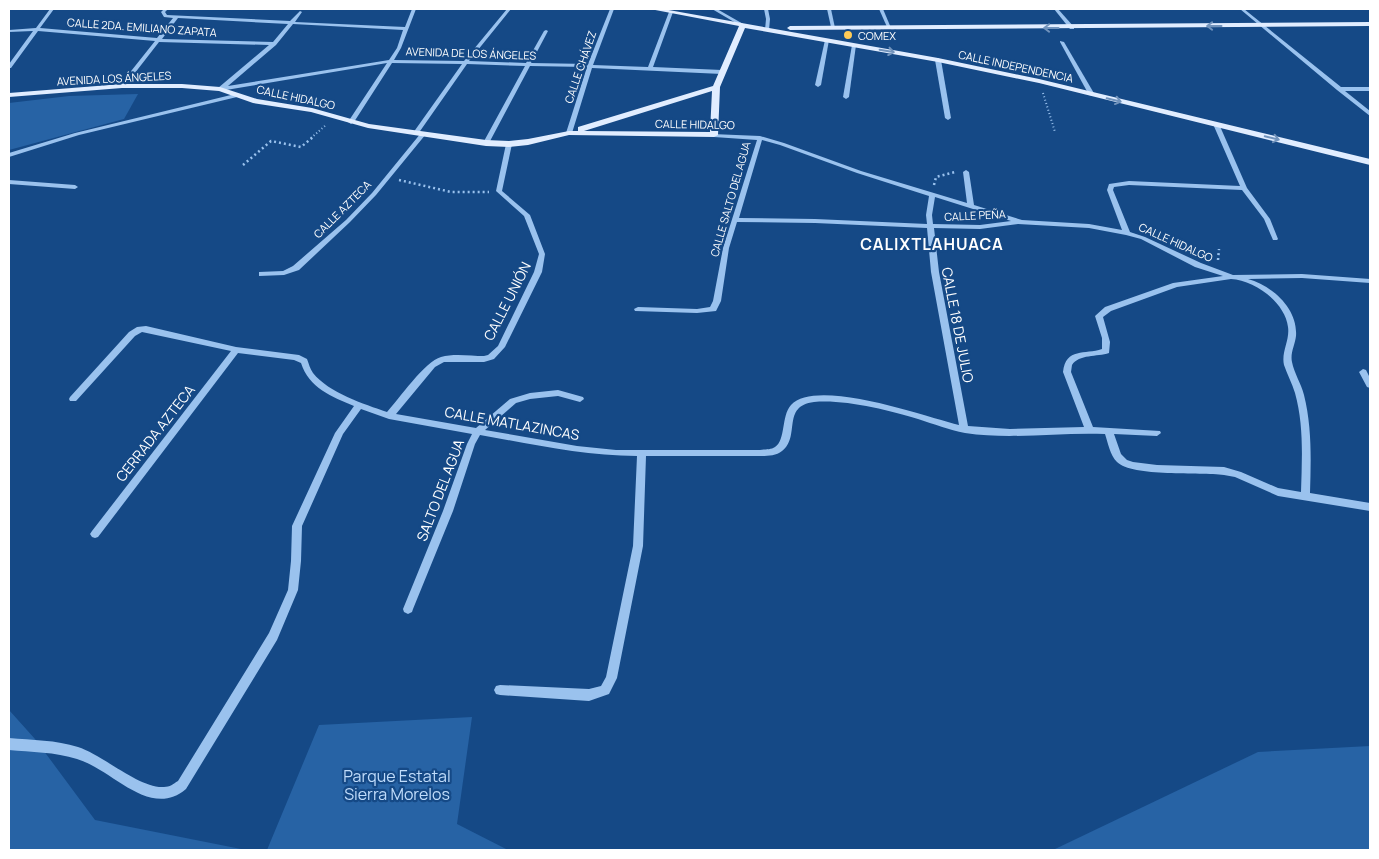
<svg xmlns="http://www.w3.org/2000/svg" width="1379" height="859" viewBox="0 0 1379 859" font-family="Manrope,sans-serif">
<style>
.green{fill:#2763a5}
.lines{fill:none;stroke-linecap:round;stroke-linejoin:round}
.path-far1{stroke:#9ac2ee;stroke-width:2;stroke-dasharray:1 2.5;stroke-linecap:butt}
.path{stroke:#9ac2ee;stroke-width:2.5;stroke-dasharray:2 3;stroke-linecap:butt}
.minor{fill:#9ac2ee;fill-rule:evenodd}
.major{fill:#e1edff;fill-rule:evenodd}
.oneway{stroke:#7193bc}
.poi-dot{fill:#ffcb57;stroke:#154986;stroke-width:2}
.labels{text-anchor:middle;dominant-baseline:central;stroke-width:4.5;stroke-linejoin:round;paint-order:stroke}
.far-street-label{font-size:11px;fill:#fff;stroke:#154986}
.far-poi-label{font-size:11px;fill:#fff;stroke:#154986;text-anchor:start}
.street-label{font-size:14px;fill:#fff;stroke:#154986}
.far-district-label{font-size:16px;font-weight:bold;letter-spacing:1px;fill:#fff;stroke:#154986}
.near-park-label{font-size:16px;fill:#c0dcfb;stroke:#154986}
</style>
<rect width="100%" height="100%" fill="#154986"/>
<g class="green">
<path d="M138,94L124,119L9,150V103L69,96Z"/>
<path d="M9,710L35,739L95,820L246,850H9Z"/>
<path d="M472,717L457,824L508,850H267L319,725Z"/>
<path d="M1370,746V850H1053L1258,752Z"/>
</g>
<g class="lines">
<g class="path-far1">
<path d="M1043,93L1055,132"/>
<path d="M311,138L326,125"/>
</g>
<g class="path">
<path d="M243,165L271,141L301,147L313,137"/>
<path d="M399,180L451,192H489"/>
<path d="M934,185L936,177L955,172"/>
<path d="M1218,260L1219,249"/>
</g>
<g class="minor">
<path d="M50,9H54L40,28L157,38L173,18L164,17L161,12L164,9H168L165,12L167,15L290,21L300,11L302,12L295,22L405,27L412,9H416L401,48L394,60L464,61L507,9H511L469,61L526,63L544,31L546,30L548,31L531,63L588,64L610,9H614L593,65L648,67L669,12L671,11L673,12L653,67L722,70L725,72L722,74L592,68L572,133L569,135L566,133L587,67L530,66L489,143L486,145L483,143L525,66L467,64L418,134L416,135L413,133L462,64L392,63L354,122L351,124L348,122L387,63L220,91L217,89L218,88L269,45L159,42L124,87H120V85L155,41L38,31L11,68H9V64L33,31L9,32V30L36,28ZM178,18L288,24L273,42L162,39ZM293,24L403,30L397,48L389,60L228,86L276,45Z"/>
<path d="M712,9H717L745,25L741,26Z"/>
<path d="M764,9H768L770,19L769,30L767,31L765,30L766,19Z"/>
<path d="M827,9H831L835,28L831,27Z"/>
<path d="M879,9H883L891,28L887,27Z"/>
<path d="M1054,9H1058L1074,27V29H1070Z"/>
<path d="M1240,9H1244L1341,87H1370V91H1345L1370,111V116L1337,90Z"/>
<path d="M827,39L829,40L821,85L818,87L815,85L825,40Z"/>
<path d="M1060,41L1064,42L1095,95L1094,96L1089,95L1060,42Z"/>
<path d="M854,44L856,45L849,97L846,99L843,97L852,45Z"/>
<path d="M938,58L941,60L951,118L948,120L945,118L935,60Z"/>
<path d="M235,94L237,95V97L79,135L9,157V153L75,133Z"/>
<path d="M1216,122L1219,124L1247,188L1270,219L1278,239L1277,240H1273L1264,219L1242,190L1129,185L1114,187L1113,190L1130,232L1145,237L1201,263L1233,275L1302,274L1370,279V283L1302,278L1248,279C1273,286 1298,309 1296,336C1295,345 1290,353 1292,362C1294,373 1301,383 1304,395C1312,427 1311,460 1310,493L1370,503V511L1278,496L1235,477L1224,475C1201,472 1132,477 1117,462C1110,455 1108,443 1105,434C1059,432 1012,440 965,433C949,430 934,424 918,419C889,410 843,399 814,402C781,406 801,437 782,451C776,456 767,456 760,456H646L643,546L617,678L609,694L589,701L500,695L496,694L494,690L496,686L500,685L589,689L601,686L606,677L633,546L637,456C584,456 532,444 480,435L475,444L453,511L413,609L412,612L408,614L404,612L403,609L443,511L467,444L472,434L389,419L361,409L343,434L302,526L301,561L298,590L277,640L186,789C150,820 112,769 77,759C55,752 31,752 9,750V738C32,740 56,740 78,747C103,755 140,789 164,787C170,787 173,784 178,781L269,633L288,590L291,561L292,526L335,433L354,406C332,397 309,388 301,363L294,360L238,353L98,537L95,538L92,537L90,534L92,531L231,351L142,332L135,336L76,401H70L69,399L70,397L129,332L137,327L146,326L236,347L299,355L307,359C309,364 310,369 313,373C329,393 364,404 387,412C399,399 425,361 441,357C454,353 471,356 484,356L488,355L498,346L534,272L539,254L524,216L496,191L506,144L509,142L512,144L502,191L530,215L545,254L542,272L505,347L494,359L484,362H444L435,367L396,414L476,428L510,399L530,393L558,390L583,397L584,399L580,402L558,396L530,399L516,403L485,430L577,446L616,450H760C765,449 771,450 775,447C786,440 781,416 791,405C816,377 927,417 959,425L931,272L927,228L815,223L737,222L729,248L721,301L716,311L697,313L635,311L634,309L638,307L697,309L710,307L713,301L723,248L757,140L714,137L711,135L712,134L760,136L784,143L861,171L967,203L963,172L966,170L969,172L974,205L1022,220L1089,224L1122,230L1107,190L1109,184L1129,181L1240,186L1213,124ZM762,140L780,145L857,173L929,196L926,215L927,224L815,219L739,218ZM935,197L1011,221L980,225L933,224L932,215ZM1018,224L1089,228L1126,235L1141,239L1195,267L1223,276L1173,283L1105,307L1095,316L1102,338V349C1085,355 1066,347 1063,372L1084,427L1010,429L968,426L939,272L934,228L980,229ZM1231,279C1254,280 1285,302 1288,327C1290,340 1281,352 1284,365C1287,374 1292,383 1295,393C1304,425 1302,459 1301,492L1278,488L1241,472L1224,467L1157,465L1133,462L1127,460L1121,454L1114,434L1157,436L1161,433L1160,431L1093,427L1071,372L1072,365C1079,354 1097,357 1109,353L1110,342L1103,317L1111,311L1177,287Z"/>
<path d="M421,133L426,134L376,195L350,222L299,270L284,275L259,276V272L283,271L293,266L346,220L372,193Z"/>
<path d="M9,180L75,185L78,187L75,189L9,184Z"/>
<path d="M1363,369L1366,370L1370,378V388L1367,387L1359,372Z"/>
</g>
<g class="major">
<path d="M650,9H663L938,58L1039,79L1370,159V165L1039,83L938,62L745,28L720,87L718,135L714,137L569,135L528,145L509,147L486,146L368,128L311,112L253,103L219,91L182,88H122L9,97V93L122,84H182L220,87L257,99L312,108L369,124L486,140L509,141L528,139L569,131H578V127L713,86L739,26ZM712,91L710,132L584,131Z"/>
<path d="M1370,22V26L790,30L787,28L790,26Z"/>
</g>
</g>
<defs><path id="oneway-shaft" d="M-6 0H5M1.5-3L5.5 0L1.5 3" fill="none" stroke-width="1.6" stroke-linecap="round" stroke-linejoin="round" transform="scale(1.25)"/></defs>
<g class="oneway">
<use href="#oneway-shaft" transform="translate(1214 26) rotate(180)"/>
<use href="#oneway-shaft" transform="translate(1051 28) rotate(-180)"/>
<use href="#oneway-shaft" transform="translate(887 51) rotate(10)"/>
<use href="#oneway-shaft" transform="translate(1114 100) rotate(13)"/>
<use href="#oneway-shaft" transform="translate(1272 138) rotate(14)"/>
</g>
<circle class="poi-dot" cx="848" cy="35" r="5"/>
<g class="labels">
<g class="far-street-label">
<text transform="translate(142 27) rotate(4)">CALLE 2DA. EMILIANO ZAPATA</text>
<text transform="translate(471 53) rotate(2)">AVENIDA DE LOS ÁNGELES</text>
<text transform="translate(1016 66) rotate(12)">CALLE INDEPENDENCIA</text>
<text transform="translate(580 67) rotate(-71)">CALLE CHÁVEZ</text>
<text transform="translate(114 78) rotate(-3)">AVENIDA LOS ÁNGELES</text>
<text transform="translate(296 97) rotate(12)">CALLE HIDALGO</text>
<text transform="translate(695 124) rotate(1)">CALLE HIDALGO</text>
<text transform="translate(730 199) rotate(-74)">CALLE SALTO DEL AGUA</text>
<text transform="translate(342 209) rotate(-45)">CALLE AZTECA</text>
<text transform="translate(975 215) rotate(-3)">CALLE PEÑA</text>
<text transform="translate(1176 242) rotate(24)">CALLE HIDALGO</text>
</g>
<g class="far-poi-label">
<text x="858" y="35">COMEX</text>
</g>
<g class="street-label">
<text transform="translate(507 301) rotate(-63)">CALLE UNIÓN</text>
<text transform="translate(958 325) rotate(79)">CALLE 18 DE JULIO</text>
<text transform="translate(512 423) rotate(10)">CALLE MATLAZINCAS</text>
<text transform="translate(155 433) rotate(-52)">CERRADA AZTECA</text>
<text transform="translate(440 490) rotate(-69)">SALTO DEL AGUA</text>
</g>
<g class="far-district-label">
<text x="932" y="244">CALIXTLAHUACA</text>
</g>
<g class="near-park-label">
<text x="397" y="776">Parque Estatal<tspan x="397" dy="18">Sierra Morelos</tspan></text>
</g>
</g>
<rect width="1379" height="859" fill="none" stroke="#ffffff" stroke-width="20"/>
</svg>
